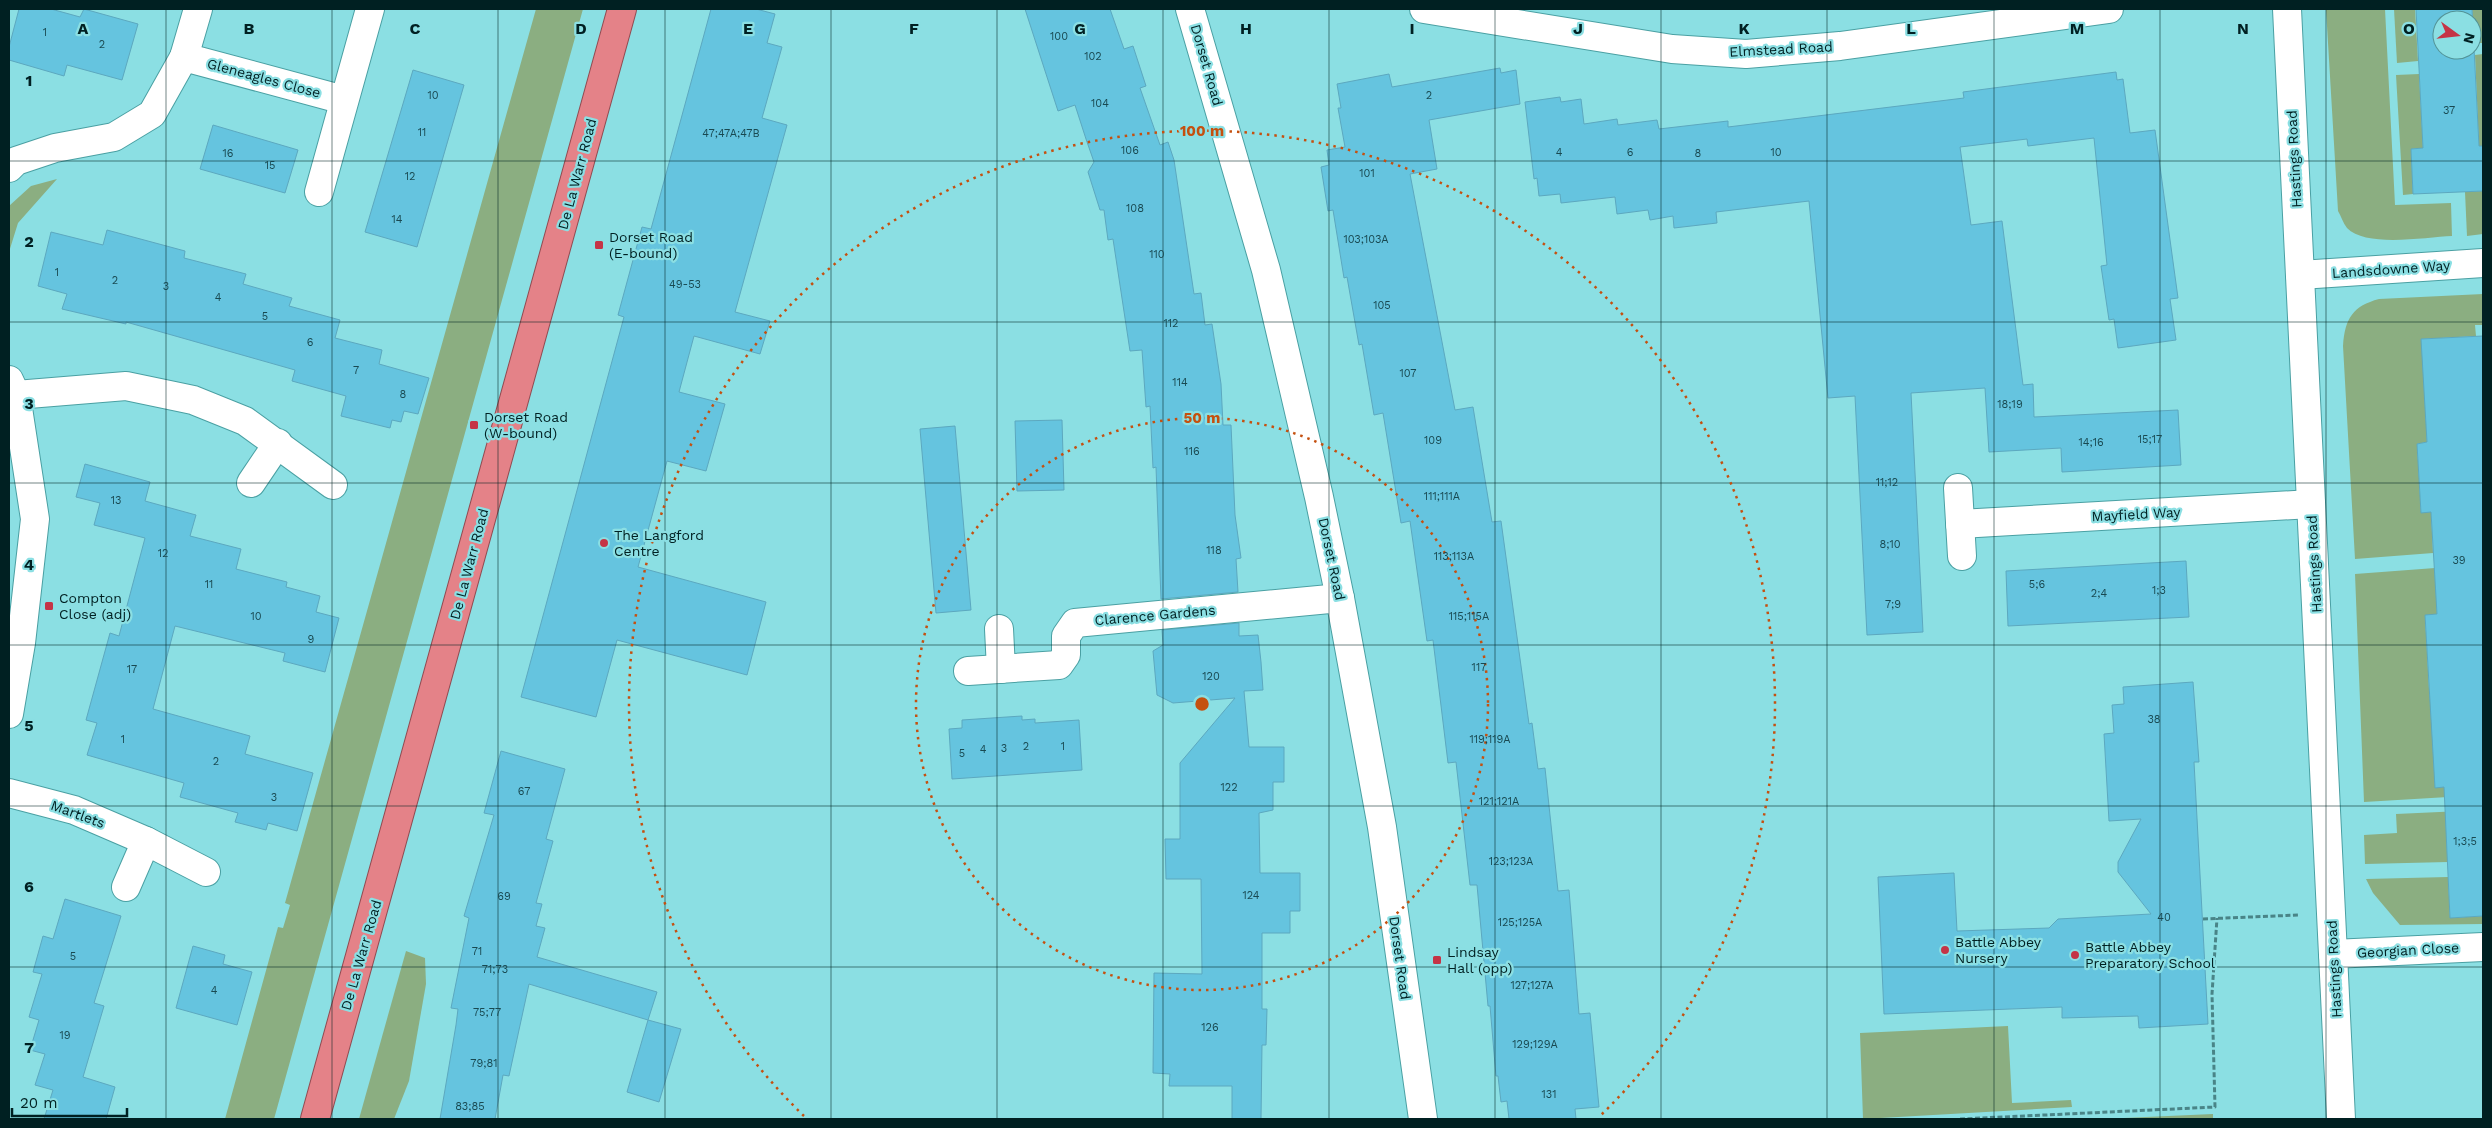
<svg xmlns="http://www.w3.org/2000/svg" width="2492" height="1128" viewBox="0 0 2492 1128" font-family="'Work Sans',sans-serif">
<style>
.green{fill:#8bae81}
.building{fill:#65c4df;stroke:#5ca8bf;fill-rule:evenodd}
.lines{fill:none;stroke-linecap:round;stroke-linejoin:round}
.minor-casing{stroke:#4aa0a3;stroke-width:30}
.trunk-casing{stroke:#904b51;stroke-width:30}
.path{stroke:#498487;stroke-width:3;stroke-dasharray:5 2.5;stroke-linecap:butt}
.minor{stroke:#fff;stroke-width:28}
.trunk{stroke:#e48288;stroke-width:28}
.grid{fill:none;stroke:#002022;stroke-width:1;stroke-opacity:0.55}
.ring{fill:none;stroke:#c5500f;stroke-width:2.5;stroke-dasharray:2.5 5}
.poi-dot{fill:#c53446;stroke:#8bdfe3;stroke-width:2}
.labels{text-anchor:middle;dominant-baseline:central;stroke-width:4.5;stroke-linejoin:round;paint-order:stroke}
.number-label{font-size:11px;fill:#194951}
.street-label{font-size:14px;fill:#002022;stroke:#8bdfe3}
.poi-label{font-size:14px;fill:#002022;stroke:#8bdfe3;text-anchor:start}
.grid-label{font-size:16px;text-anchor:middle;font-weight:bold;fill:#002022;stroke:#8bdfe3;stroke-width:4.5;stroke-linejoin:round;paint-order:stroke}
.centre{fill:#c5500f;stroke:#8bdfe3;stroke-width:2.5}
.ring-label{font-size:15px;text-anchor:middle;font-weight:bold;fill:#c5500f;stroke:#8bdfe3;stroke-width:4.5;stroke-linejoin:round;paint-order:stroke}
</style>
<rect width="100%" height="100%" fill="#8bdfe3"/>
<g class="green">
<path d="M536,9H583L274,1119H225L278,927L283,928L290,905L285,903Z"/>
<path d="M2326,9H2385L2395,205L2451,203L2452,236C2426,237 2366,248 2347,228C2343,223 2341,216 2338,211Z"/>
<path d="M2394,9H2415L2418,61L2397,63Z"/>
<path d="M2472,9H2483V43H2474Z"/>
<path d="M2483,54V146H2479L2475,55Z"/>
<path d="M2419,74L2423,148L2411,149L2413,194L2403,195L2396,75Z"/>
<path d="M57,179L18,223L9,252V206L31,186Z"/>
<path d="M2483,191V234L2467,236L2465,192Z"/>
<path d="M2483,294V325H2475L2476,336L2422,339L2427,442L2417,444L2421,512H2431L2433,553L2355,559L2343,346C2345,318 2353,306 2379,299Z"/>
<path d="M2435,568L2437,614L2425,616L2429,689L2448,797L2364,802L2355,574Z"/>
<path d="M2483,810V818L2446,820L2448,862L2365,864L2364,835L2397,833L2396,814Z"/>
<path d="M2448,877L2450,918L2483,916V924L2400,925L2373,893L2366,879Z"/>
<path d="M406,951L425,958L426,984L409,1081L394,1119H359Z"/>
<path d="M2008,1026L2012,1103L2071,1100L2072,1107L1863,1119L1860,1033Z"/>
<path d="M2213,1114V1119H2101Z"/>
</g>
<g class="building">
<path d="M19,9H51L80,17L84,9L138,24L122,80L67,65L64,76L9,60V47Z"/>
<path d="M711,9H756L775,14L767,43L782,47L762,118L787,125L735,312L770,321L760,354L694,336L679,392L725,404L706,471L667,461L638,567L766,602L747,675L617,640L596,717L521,697L624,317L618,315L642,227L651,229Z"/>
<path d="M1025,9H1110L1124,49L1133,46L1146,86L1140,88L1160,145L1168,142L1174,160L1194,294L1201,293L1205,325L1212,324L1221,384L1223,425H1231L1235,515L1241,558L1236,559L1238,592L1161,599L1156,467L1153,468L1150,406L1146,407L1142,350L1130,351L1113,239L1108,240L1104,210H1100L1088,172L1094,162L1086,139L1075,105L1058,111Z"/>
<path d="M2416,9H2472L2479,146H2483V191L2413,194L2411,149L2423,148ZM2442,20H2472V50H2442Z"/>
<path d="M1500,68L1501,73L1516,70L1520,104L1429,120L1437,169L1410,174L1455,410L1473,407L1492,522L1501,521L1529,724L1532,723L1538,769L1545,768L1558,891L1569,890L1579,1014L1590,1013L1599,1107L1575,1109L1576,1119H1509L1507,1101L1501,1102L1498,1076H1496L1490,1006H1488L1477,885H1470L1456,762L1448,763L1433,640L1427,641L1410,521L1401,523L1383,413L1374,415L1362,344L1359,345L1347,277L1344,278L1333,210L1328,211L1321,167L1329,165L1327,150L1345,147L1338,108H1341L1337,84L1389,74L1392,87Z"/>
<path d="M413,70L464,85L417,247L365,232Z"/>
<path d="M2116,72L2117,80L2123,79L2130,133L2155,130L2178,298L2170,299L2176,340L2118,348L2114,319L2109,320L2101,266L2107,265L2094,138L2028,146L2027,139L1960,147L1971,225L2002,221L2023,385L2033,384L2034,417L2178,410L2181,465L2062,472L2061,448L1989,452L1985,388L1911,393L1923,632L1867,635L1855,396L1828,398L1809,201L1716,212L1717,223L1674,228L1673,216L1650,220L1648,210L1617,214L1615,197L1561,203L1560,194L1539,196L1537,178L1534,179L1525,102L1560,97L1561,102L1581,99L1584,124L1617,119L1618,125L1657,120L1659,129L1728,121V127L1964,98L1963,92Z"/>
<path d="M213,125L298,150L285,193L200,169Z"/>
<path d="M107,230L185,251L184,258L246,274L243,284L292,298L289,306L340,320L335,338L382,350L379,364L429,378L418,414L404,411L401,422L392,420L390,428L341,416L346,396L292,381L295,370L126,322V324L62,309L67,294L38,286L51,232L103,245Z"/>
<path d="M2483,336V916L2450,918L2444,787L2435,788L2425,615L2437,614L2431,512L2421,513L2417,444L2427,442L2421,339Z"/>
<path d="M1062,420L1064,490L1017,491L1015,421Z"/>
<path d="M955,426L971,610L936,613L920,429Z"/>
<path d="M85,464L150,482L145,501L196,515L190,536L241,549L236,569L287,582L286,587L320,596L316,612L339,618L325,672L283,661L285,653L175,626L153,709L250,736L245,754L313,773L297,831L268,823L266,830L235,822L238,813L180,797L184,783L87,755L97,723L86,720L110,633L119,636L145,538L94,525L100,503L76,497Z"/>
<path d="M2186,561L2189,617L2008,626L2006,571Z"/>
<path d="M1239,623V636L1258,635L1261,662L1263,690L1244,691L1249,747H1284V782H1273V810L1259,813L1260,873H1300V911H1290V933H1262V1009H1267L1266,1045H1262L1261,1119H1232V1086H1169L1170,1074L1153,1073L1154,973L1202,974L1201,879H1166L1165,839H1180V763L1235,698L1173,703L1157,695L1153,651L1163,645L1162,630Z"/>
<path d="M2193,682L2199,762H2194L2208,1024L2139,1028L2138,1016L2062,1018V1007L1884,1014L1878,877L1954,873L1957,931L2049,928L2058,919L2151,914L2118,872V862L2141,819L2109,821L2104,734L2114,733L2112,705L2124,704L2123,687Z"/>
<path d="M1022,716V720L1035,719V723L1079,720L1082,770L952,779L949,729L962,728V720Z"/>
<path d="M501,751L565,769L546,839L553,841L536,903L542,904L536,926L545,928L537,957L657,992L648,1020L529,984L509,1076L503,1075L495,1119H440L456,1025L458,1009L451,1008L469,918L464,916L494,815L484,813Z"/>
<path d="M65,899L121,916L94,1003L104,1006L83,1077L115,1087L106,1119H44L53,1090L35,1085L45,1054L30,1050L39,1020L29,1017L42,974L33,972L43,936L53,939Z"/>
<path d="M193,946L225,955L223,964L252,972L237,1025L176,1008Z"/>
<path d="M648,1020L681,1029L659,1102L627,1092Z"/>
</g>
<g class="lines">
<g class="minor-casing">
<g id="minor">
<path d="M1190,9L1266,270L1319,497L1340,598L1382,827L1423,1119"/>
<path d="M1424,9L1672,49L1746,54L1840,46L2109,9"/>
<path d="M2287,9L2341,1119"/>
<path d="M184,57L344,100"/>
<path d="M9,168L16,161L55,148L114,137L152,114L184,57L198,9"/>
<path d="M319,192L370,9"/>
<path d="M2300,275L2483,263"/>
<path d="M9,380L16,395L35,519L21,643L9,714"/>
<path d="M16,395L126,386L193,400L245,421L333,485"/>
<path d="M251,483L278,443"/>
<path d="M1958,488L1962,556"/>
<path d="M1960,524L2311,504"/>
<path d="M999,629L1001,669"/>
<path d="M968,671L1059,665L1066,655V636L1075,623L1340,598"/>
<path d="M9,793L74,810L146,841L206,872"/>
<path d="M126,887L146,841"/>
<path d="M2333,954L2483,947"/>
</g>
</g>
<g class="trunk-casing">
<path id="trunk" d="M315,1119L622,9"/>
</g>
<g class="path">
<path d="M2203,919L2298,915"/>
<path d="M1960,1119L2215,1107L2212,994L2217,918"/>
</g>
<use href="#minor" class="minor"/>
<use href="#trunk" class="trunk"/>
</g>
<path class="grid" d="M166,9V1119M332,9V1119M498,9V1119M665,9V1119M831,9V1119M997,9V1119M1163,9V1119M1329,9V1119M1495,9V1119M1661,9V1119M1827,9V1119M1994,9V1119M2160,9V1119M2326,9V1119M9,161H2483M9,322H2483M9,483H2483M9,645H2483M9,806H2483M9,967H2483"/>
<g class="ring">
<circle cx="1202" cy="704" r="286"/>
<path d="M804 1116A573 573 0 1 1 1600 1116"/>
</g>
<g class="poi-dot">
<rect x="594" y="240" width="10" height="10" rx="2.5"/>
<rect x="469" y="420" width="10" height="10" rx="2.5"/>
<circle cx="604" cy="543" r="5"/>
<rect x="44" y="601" width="10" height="10" rx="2.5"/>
<circle cx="1945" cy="950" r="5"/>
<circle cx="2075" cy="955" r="5"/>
<rect x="1432" y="955" width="10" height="10" rx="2.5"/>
</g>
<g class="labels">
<g class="number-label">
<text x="45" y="32">1</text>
<text x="1059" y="36">100</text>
<text x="102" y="44">2</text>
<text x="1093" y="56">102</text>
<text x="433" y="95">10</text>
<text x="1429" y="95">2</text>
<text x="1100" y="103">104</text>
<text x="2449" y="110">37</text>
<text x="422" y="132">11</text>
<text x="731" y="133">47;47A;47B</text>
<text x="1130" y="150">106</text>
<text x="1559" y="152">4</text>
<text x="1630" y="152">6</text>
<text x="1776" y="152">10</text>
<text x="228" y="153">16</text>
<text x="1698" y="153">8</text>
<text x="270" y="165">15</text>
<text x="1367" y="173">101</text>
<text x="410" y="176">12</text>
<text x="1135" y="208">108</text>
<text x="397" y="219">14</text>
<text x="1366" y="239">103;103A</text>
<text x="1157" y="254">110</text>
<text x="57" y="272">1</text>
<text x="115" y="280">2</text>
<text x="685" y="284">49-53</text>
<text x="166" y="286">3</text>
<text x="218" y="297">4</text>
<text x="1382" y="305">105</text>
<text x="265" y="316">5</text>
<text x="1171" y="323">112</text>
<text x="310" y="342">6</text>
<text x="356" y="370">7</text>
<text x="1408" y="373">107</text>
<text x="1180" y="382">114</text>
<text x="403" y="394">8</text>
<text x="2010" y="404">18;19</text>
<text x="2150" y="439">15;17</text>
<text x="1433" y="440">109</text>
<text x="2091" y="442">14;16</text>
<text x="1192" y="451">116</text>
<text x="1887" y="482">11;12</text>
<text x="1442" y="496">111;111A</text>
<text x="116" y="500">13</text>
<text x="1890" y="544">8;10</text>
<text x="1214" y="550">118</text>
<text x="163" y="553">12</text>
<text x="1454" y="556">113;113A</text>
<text x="2459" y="560">39</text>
<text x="209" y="584">11</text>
<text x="2037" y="584">5;6</text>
<text x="2159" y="590">1;3</text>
<text x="2099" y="593">2;4</text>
<text x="1893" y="604">7;9</text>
<text x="256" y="616">10</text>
<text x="1469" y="616">115;115A</text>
<text x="311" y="639">9</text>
<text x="1479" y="667">117</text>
<text x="132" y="669">17</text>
<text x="1211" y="676">120</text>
<text x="2154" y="719">38</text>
<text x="123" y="739">1</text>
<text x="1490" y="739">119;119A</text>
<text x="1026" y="746">2</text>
<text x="1063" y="746">1</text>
<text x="1004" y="748">3</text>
<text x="983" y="749">4</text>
<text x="962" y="753">5</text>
<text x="216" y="761">2</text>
<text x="1229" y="787">122</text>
<text x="524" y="791">67</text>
<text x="274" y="797">3</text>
<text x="1499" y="801">121;121A</text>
<text x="2465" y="841">1;3;5</text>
<text x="1511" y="861">123;123A</text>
<text x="1251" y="895">124</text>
<text x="504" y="896">69</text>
<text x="2164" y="917">40</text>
<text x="1520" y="922">125;125A</text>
<text x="477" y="951">71</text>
<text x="73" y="956">5</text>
<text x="495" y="969">71;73</text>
<text x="1532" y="985">127;127A</text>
<text x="214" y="990">4</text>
<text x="487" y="1012">75;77</text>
<text x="1210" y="1027">126</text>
<text x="65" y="1035">19</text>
<text x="1535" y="1044">129;129A</text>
<text x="484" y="1063">79;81</text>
<text x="1549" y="1094">131</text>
<text x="470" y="1106">83;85</text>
</g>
<g class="street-label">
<text transform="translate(1781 49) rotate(-3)">Elmstead Road</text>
<text transform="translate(1207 65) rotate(74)">Dorset Road</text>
<text transform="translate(264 78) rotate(15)">Gleneagles Close</text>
<text transform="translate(2294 159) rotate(-93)">Hastings Road</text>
<text transform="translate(577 174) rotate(-75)">De La Warr Road</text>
<text transform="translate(2391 269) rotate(-4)">Landsdowne Way</text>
<text transform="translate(2136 514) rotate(-3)">Mayfield Way</text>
<text transform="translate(1332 559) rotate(78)">Dorset Road</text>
<text transform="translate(469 564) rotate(-75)">De La Warr Road</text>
<text transform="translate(2314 564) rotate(-93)">Hastings Road</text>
<text transform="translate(1155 615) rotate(-5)">Clarence Gardens</text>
<text transform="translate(78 814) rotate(20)">Martlets</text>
<text transform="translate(2408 950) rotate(-3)">Georgian Close</text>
<text transform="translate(361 955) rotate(-74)">De La Warr Road</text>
<text transform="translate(1400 958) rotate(82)">Dorset Road</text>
<text transform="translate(2334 969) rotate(-93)">Hastings Road</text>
</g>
<g class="poi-label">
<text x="609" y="237">Dorset Road<tspan x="609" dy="16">(E-bound)</tspan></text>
<text x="484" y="417">Dorset Road<tspan x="484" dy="16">(W-bound)</tspan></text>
<text x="614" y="535">The Langford<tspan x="614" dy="16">Centre</tspan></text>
<text x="59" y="598">Compton<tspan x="59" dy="16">Close (adj)</tspan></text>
<text x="1955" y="942">Battle Abbey<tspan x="1955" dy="16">Nursery</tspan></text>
<text x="2085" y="947">Battle Abbey<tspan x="2085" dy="16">Preparatory School</tspan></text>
<text x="1447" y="952">Lindsay<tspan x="1447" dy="16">Hall (opp)</tspan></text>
</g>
</g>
<g class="grid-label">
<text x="83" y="34">A</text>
<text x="249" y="34">B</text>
<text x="415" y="34">C</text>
<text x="581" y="34">D</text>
<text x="748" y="34">E</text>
<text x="914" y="34">F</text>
<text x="1080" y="34">G</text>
<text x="1246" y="34">H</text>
<text x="1412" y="34">I</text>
<text x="1578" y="34">J</text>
<text x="1744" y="34">K</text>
<text x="1911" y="34">L</text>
<text x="2077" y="34">M</text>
<text x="2243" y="34">N</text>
<text x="2409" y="34">O</text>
<text x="29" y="86">1</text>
<text x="29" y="247">2</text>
<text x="29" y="409">3</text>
<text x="29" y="570">4</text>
<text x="29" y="731">5</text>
<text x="29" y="892">6</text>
<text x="29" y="1053">7</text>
</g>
<circle cx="1202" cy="704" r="8" class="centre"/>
<g class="ring-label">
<text x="1202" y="136">100 m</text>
<text x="1202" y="423">50 m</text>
</g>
<rect width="2492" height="1128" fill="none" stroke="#002022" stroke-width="20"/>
<g transform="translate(2457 35) rotate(105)"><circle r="24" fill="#8bdfe3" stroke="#539396"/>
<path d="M0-4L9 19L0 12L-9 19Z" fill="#c53446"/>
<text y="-8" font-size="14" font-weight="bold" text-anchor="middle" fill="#002022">N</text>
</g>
<path d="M12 1108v8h115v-8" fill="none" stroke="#002022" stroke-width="2.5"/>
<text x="20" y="1108" font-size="15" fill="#002022" stroke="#8bdfe3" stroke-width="4" paint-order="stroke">20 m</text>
</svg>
